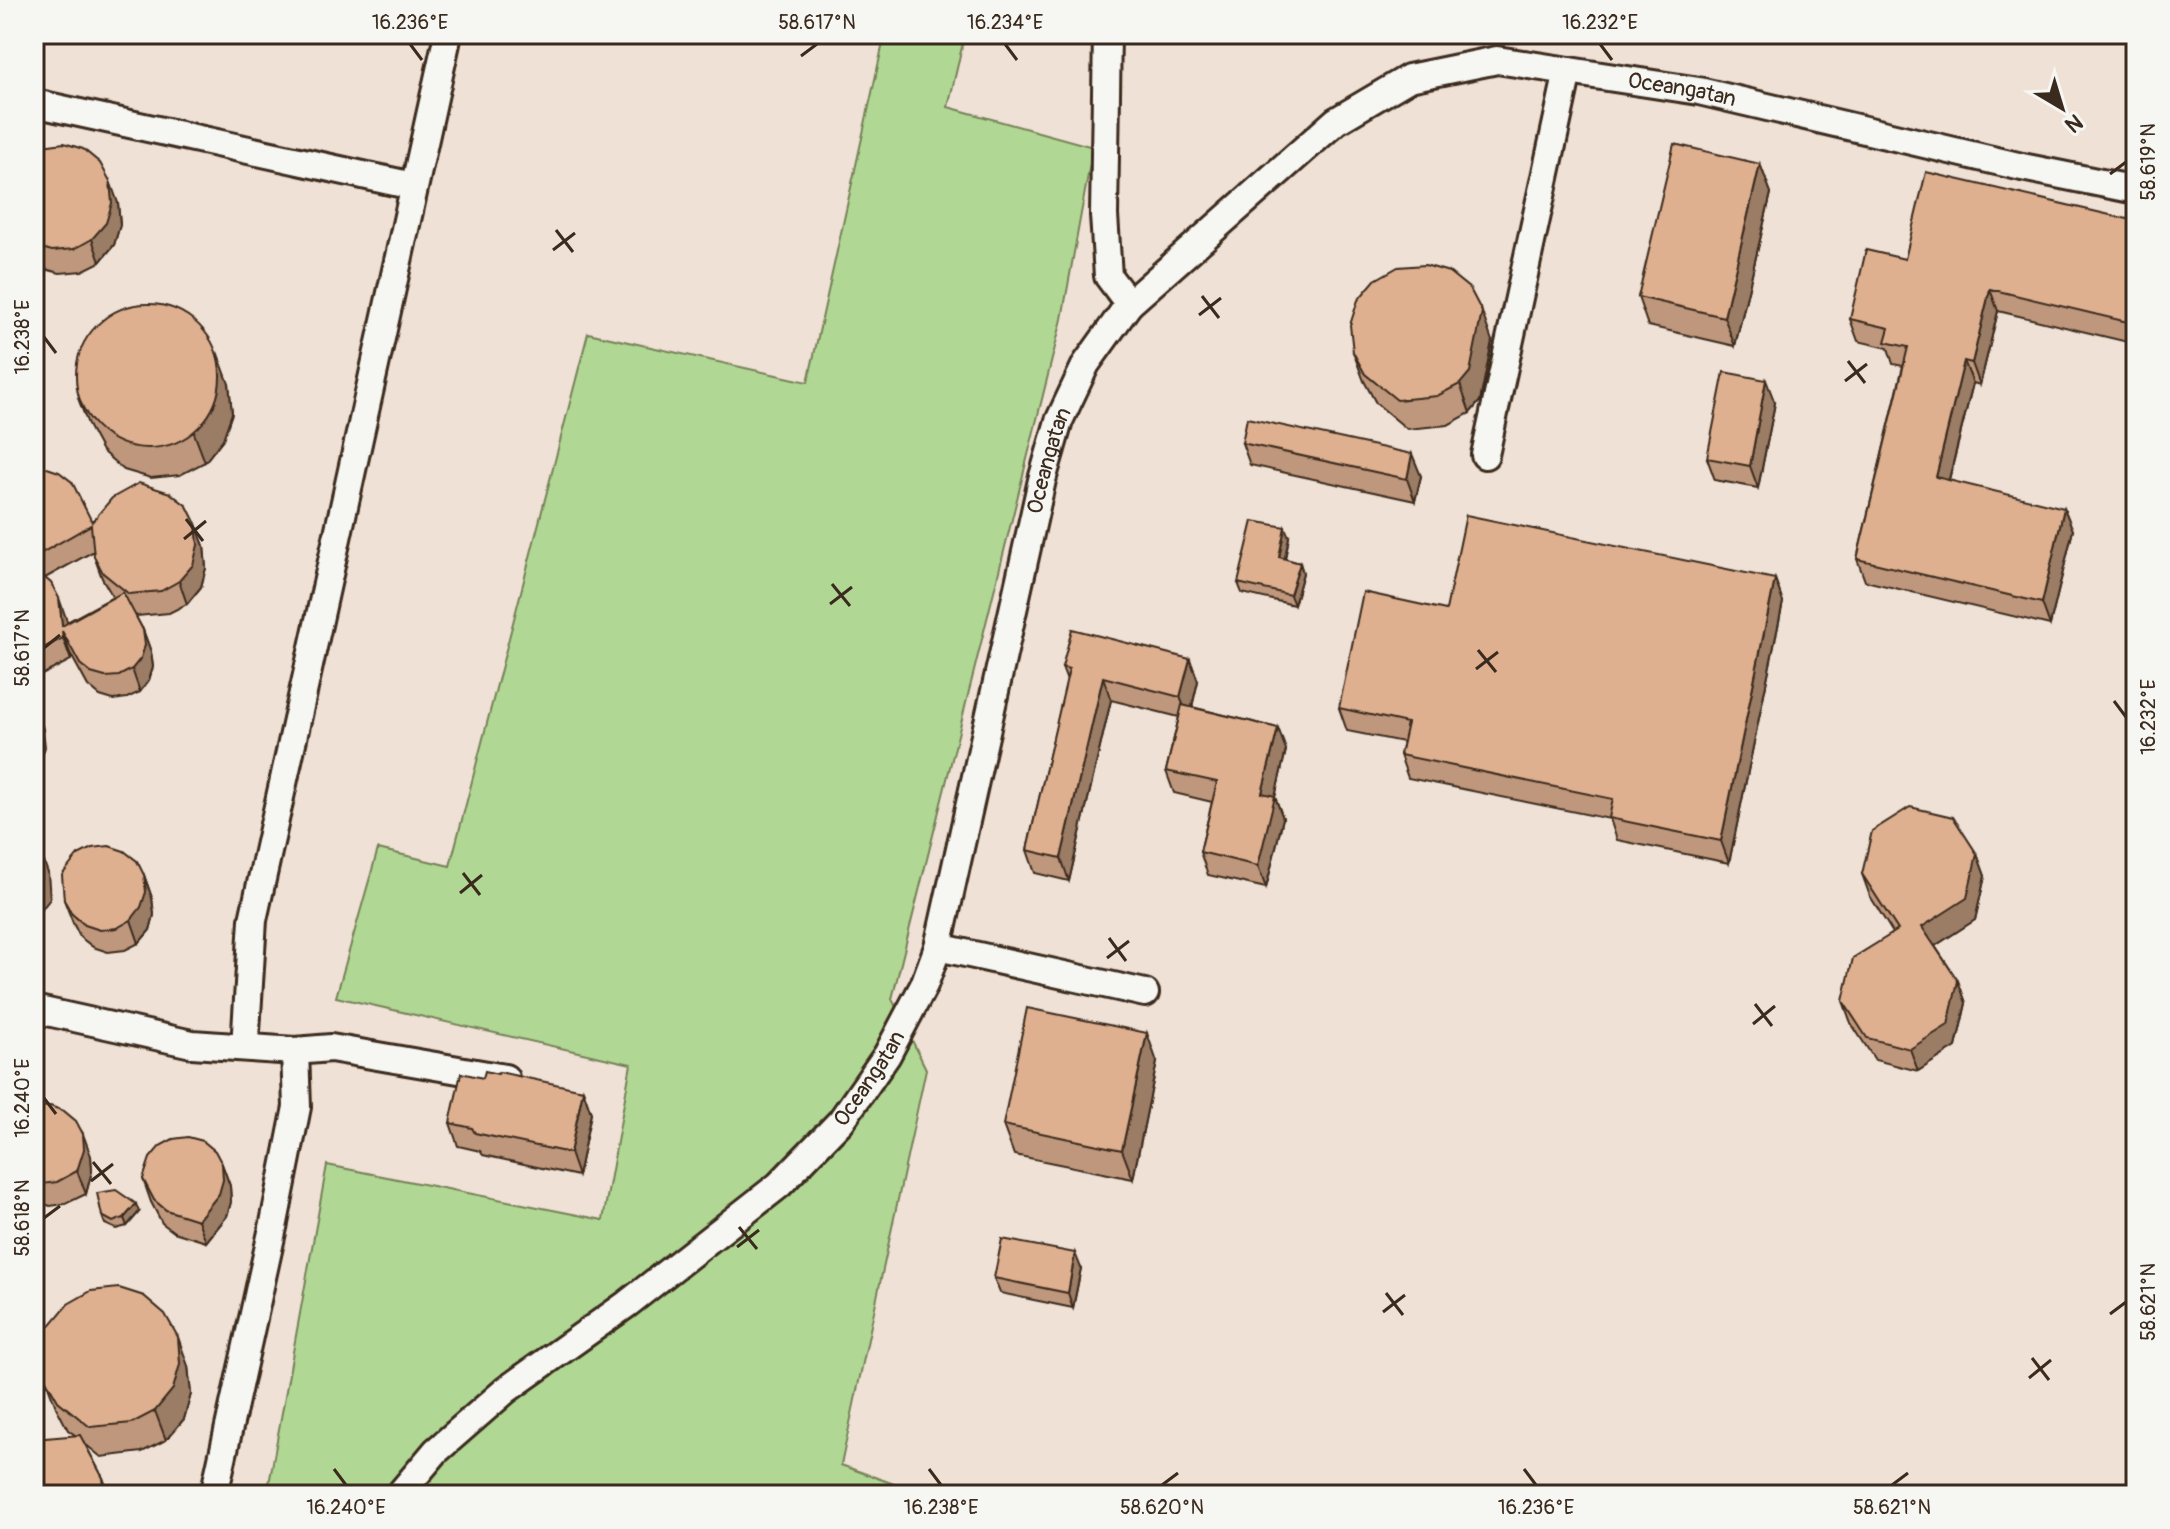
<svg xmlns="http://www.w3.org/2000/svg" width="2170" height="1529" viewBox="0 0 2170 1529" font-family="Pangolin,sans-serif">
<style>
.green{fill:#b0d894;stroke:#768159;stroke-width:2}
.lines{fill:none;stroke-linecap:round;stroke-linejoin:round}
.minor-casing{stroke:#3b2a1e;stroke-width:32}
.minor{stroke:#f6f6f2;stroke-width:26}
.wall{fill:#bf977c;stroke:#3b2a1e;stroke-width:2;fill-rule:evenodd}
.shaded-wall{fill:#9b7b65;stroke:#3b2a1e;stroke-width:2}
.building{fill:#deb090;stroke:#3b2a1e;stroke-width:2}
.ticks{fill:none;stroke:#3b2a1e;stroke-width:3}
.labels{text-anchor:middle;dominant-baseline:central;stroke-width:8;stroke-linejoin:round;paint-order:stroke}
.street-label{font-size:22px;fill:#3b2a1e;stroke:#f6f6f2}
.neatline{fill:none;stroke:#3b2a1e;stroke-width:3}
.ticks-label{font-size:20px;text-anchor:middle;fill:#3b2a1e}
</style>
<rect width="100%" height="100%" fill="#efe1d5"/>
<filter id="ink" filterUnits="userSpaceOnUse"><feTurbulence type="fractalNoise" baseFrequency=".0125" numOctaves="2"/><feDisplacementMap in="SourceGraphic" scale="16" xChannelSelector="R" yChannelSelector="G"/><feConvolveMatrix kernelMatrix="1 2 1 2 8 2 1 2 1" color-interpolation-filters="sRGB"/></filter>
<g filter="url(#ink)">
<path class="green" d="M885,34H965L948,107L1093,147L1062,319L892,999L926,1069L841,1465L925,1495H267L327,1165L603,1220L631,1064L336,997L378,849L450,866L588,333L808,382Z"/>
<g class="lines">
<g class="minor-casing">
<g id="minor">
<path d="M1107,34L1104,215L1108,276L1129,304"/>
<path d="M34,103L413,186"/>
<path d="M1485,455L1568,71"/>
<path d="M938,947L1145,993"/>
<path d="M34,1009L192,1044L295,1051L331,1048L505,1078"/>
<path d="M245,1047L253,920L448,34"/>
<path d="M214,1495L274,1223L297,1107L295,1051"/>
<path id="s1" d="M399,1495L436,1451L506,1390L627,1304L779,1185L841,1121L887,1055L924,985L938,947L1042,480L1059,421L1086,364L1129,304L1336,121L1409,78L1497,60L1699,91L2022,167L2136,190"/>
</g>
</g>
<use href="#minor" class="minor"/>
</g>
<g class="wall">
<path d="M34,150L118,203L120,225L114,245L100,262L82,271L60,273L41,268L34,262Z"/>
<path d="M1760,164L1771,193L1735,346L1648,326L1638,297Z"/>
<path d="M2136,221V344L1998,311L1980,385L1973,383L1949,480L2073,530L2050,625L1865,581L1857,559L1903,366L1893,364L1888,348L1858,341L1850,319L1905,259Z"/>
<path d="M1492,341L1480,401L1470,413L1448,425L1407,429L1376,403L1364,381L1353,352Z"/>
<path d="M229,384L232,413L223,439L205,462L180,475L151,478L124,470L102,451L89,427L78,398Z"/>
<path d="M1775,403L1758,488L1715,480L1707,458Z"/>
<path d="M1242,443L1421,476L1415,501L1250,465Z"/>
<path d="M34,468L92,522L196,524L204,546L206,568L201,587L187,604L169,613L137,616L135,615L143,630L151,652L153,667L149,680L140,692L127,698L113,700L100,696L88,686L70,653L71,660L34,679ZM94,551V556L102,578L113,597L67,622L45,578Z"/>
<path d="M1289,537L1285,559L1300,563L1303,573L1294,605L1242,593L1238,583Z"/>
<path d="M1775,579L1783,602L1729,863L1617,840L1610,819L1408,778L1400,755L1403,742L1347,731L1339,708L1446,610Z"/>
<path d="M1062,667L1198,681L1192,707L1278,728L1286,750L1275,797L1283,818L1266,888L1208,875L1200,852L1212,802L1174,793L1166,771L1179,717L1111,700L1069,881L1035,873L1027,850L1067,680Z"/>
<path d="M1977,854L1985,876L1975,920L1935,946L1958,981L1966,1003L1956,1047L1918,1071L1875,1060L1851,1023L1843,1001L1893,933L1870,896L1862,874Z"/>
<path d="M144,875L152,898L154,915L150,930L139,943L125,950L108,952L93,947L80,937L73,923L64,900Z"/>
<path d="M1157,1062L1133,1179L1014,1155L1003,1125Z"/>
<path d="M483,1078L583,1090L591,1113L578,1176L483,1155L480,1151L458,1146L450,1123Z"/>
<path d="M34,1108L91,1156L92,1171L86,1194L65,1204L50,1206L34,1200Z"/>
<path d="M222,1164L230,1186L231,1202L227,1216L206,1242L174,1232L162,1223L151,1202L143,1179Z"/>
<path d="M139,1212L127,1226L116,1229L105,1224L102,1216Z"/>
<path d="M1081,1268L1073,1308L1000,1293L994,1278Z"/>
<path d="M188,1366L191,1394L184,1419L166,1440L142,1452L101,1457L85,1444L103,1478L109,1495H34L75,1435L68,1430L56,1407L45,1378Z"/>
</g>
<g class="shaded-wall">
<path d="M1760,164L1771,193L1735,346L1724,317Z"/>
<path d="M110,181L118,203L120,225L114,245L100,262L92,239Z"/>
<path d="M1990,289L1998,311L1980,385L1972,363Z"/>
<path d="M1482,312L1492,341L1480,401L1470,413L1460,384Z"/>
<path d="M36,319L41,334L42,346L39,356L34,362Z"/>
<path d="M218,354L229,384L232,413L223,439L205,462L194,433Z"/>
<path d="M1964,361L1973,383L1944,499L1936,477Z"/>
<path d="M1766,380L1775,403L1758,488L1750,466Z"/>
<path d="M1412,454L1421,476L1415,501L1407,479Z"/>
<path d="M2064,508L2073,530L2050,625L2042,603Z"/>
<path d="M196,524L204,546L206,568L201,587L187,604L179,581Z"/>
<path d="M1285,527L1289,537L1283,567L1279,557Z"/>
<path d="M1300,563L1303,573L1294,605L1290,595Z"/>
<path d="M1775,579L1783,602L1729,863L1721,841Z"/>
<path d="M59,598L67,621L69,644L62,626Z"/>
<path d="M143,630L151,652L153,667L149,680L140,692L132,669Z"/>
<path d="M62,631L70,653L71,660L63,638Z"/>
<path d="M1190,659L1198,681L1189,719L1180,697Z"/>
<path d="M1103,677L1111,700L1069,881L1061,858Z"/>
<path d="M36,707L43,729L45,747L40,763L34,771Z"/>
<path d="M1278,728L1286,750L1275,797L1283,818L1266,888L1258,866L1262,793Z"/>
<path d="M40,851L48,873L50,899L35,918L34,887Z"/>
<path d="M1977,854L1985,876L1975,920L1930,949L1922,927Z"/>
<path d="M144,875L152,898L154,915L150,930L139,943L131,920Z"/>
<path d="M1958,981L1966,1003L1956,1047L1918,1071L1910,1049Z"/>
<path d="M1147,1033L1157,1062L1133,1179L1122,1150Z"/>
<path d="M583,1090L591,1113L578,1176L570,1153Z"/>
<path d="M83,1134L91,1156L92,1171L86,1194L77,1171Z"/>
<path d="M222,1164L230,1186L231,1202L227,1216L206,1242L198,1220Z"/>
<path d="M136,1204L139,1212L127,1226L124,1218Z"/>
<path d="M1075,1253L1081,1268L1073,1308L1068,1293Z"/>
<path d="M178,1337L188,1366L191,1394L184,1419L166,1440L155,1411Z"/>
<path d="M103,1478L109,1495H105Z"/>
</g>
<g class="building">
<path d="M64,143L83,149L100,163L110,181L112,203L106,223L92,239L74,249L52,251L34,246V150L42,146Z"/>
<path d="M1674,144L1760,164L1724,317L1638,297Z"/>
<path d="M1926,172L2136,221V324L1990,289L1972,363L1964,361L1936,477L2064,508L2042,603L1857,559L1908,347L1885,342L1889,328L1850,319L1866,250L1905,259Z"/>
<path d="M1425,265L1449,272L1470,289L1482,312L1470,372L1460,384L1437,396L1397,400L1365,374L1353,352L1350,325L1358,300L1375,280L1398,267Z"/>
<circle cx="148" cy="376" r="72"/>
<path d="M34,316L36,319L37,331L34,340Z"/>
<path d="M1724,372L1766,380L1750,466L1707,458Z"/>
<path d="M1247,418L1412,454L1407,479L1242,443Z"/>
<path d="M44,467L59,472L72,482L92,522L112,498L139,483L170,493L187,506L196,524L198,545L193,565L179,581L161,591L129,594L103,573L94,556L91,525L36,556L34,555V468Z"/>
<path d="M1466,515L1775,579L1721,841L1609,818L1613,799L1400,755L1407,723L1339,708L1363,592L1446,610Z"/>
<path d="M1253,521L1285,527L1279,557L1300,563L1290,595L1238,583Z"/>
<path d="M34,569L51,583L59,598L62,626L123,592L143,630L145,645L141,658L132,669L119,676L105,677L91,673L80,664L62,631L63,638L34,653Z"/>
<path d="M1072,629L1190,659L1180,697L1103,677L1061,858L1027,850L1069,669L1062,667Z"/>
<path d="M34,704L36,707L37,725L34,736Z"/>
<path d="M1182,705L1278,728L1262,793L1275,796L1258,866L1200,852L1217,782L1166,771Z"/>
<path d="M1910,807L1953,817L1977,854L1967,898L1922,927L1958,981L1948,1025L1910,1049L1867,1038L1843,1001L1853,958L1898,930L1862,874L1872,831Z"/>
<path d="M34,839L40,851L42,877L34,887Z"/>
<path d="M109,846L124,851L137,861L144,875L146,892L141,907L131,920L117,928L100,930L85,925L72,914L64,900L62,875L78,855L92,848Z"/>
<path d="M1027,1008L1147,1033L1122,1150L1003,1125Z"/>
<path d="M485,1071L498,1074L499,1072L583,1090L570,1153L475,1133L472,1128L450,1123L461,1073L483,1078Z"/>
<path d="M50,1106L64,1111L76,1121L83,1134L84,1149L77,1171L57,1182L42,1184L34,1181V1108Z"/>
<path d="M188,1137L203,1141L215,1151L222,1164L223,1180L219,1194L198,1220L166,1210L154,1200L143,1179L150,1158L160,1146L173,1139Z"/>
<path d="M116,1190L136,1204L124,1218L113,1222L102,1216L97,1193Z"/>
<path d="M1002,1239L1075,1253L1068,1293L994,1278Z"/>
<path d="M119,1288L144,1296L165,1314L178,1337L180,1364L173,1389L155,1411L132,1423L90,1427L58,1401L45,1378L41,1336L68,1304L91,1291Z"/>
<path d="M80,1435L103,1478L105,1495H34V1439Z"/>
</g>
</g>
<path class="ticks" d="M410,44L422,60M1005,44L1017,60M1600,44L1612,60M801,56L817,44M2110,174L2126,162M556,230L573,252M553,250L575,233M1202,296L1219,318M1199,315L1221,298M44,337L56,353M1848,361L1865,383M1845,381L1867,364M186,519L203,541M184,539L206,521M832,584L850,606M830,604L852,587M44,648L60,635M1478,650L1496,672M1476,669L1498,652M2114,701L2126,717M463,873L480,895M460,893L482,875M1109,938L1126,961M1107,958L1129,941M1755,1004L1772,1026M1753,1024L1775,1006M44,1098L56,1114M93,1162L111,1184M91,1181L113,1164M44,1218L60,1206M739,1227L757,1249M737,1247L759,1230M1386,1293L1403,1315M1383,1312L1405,1295M2110,1314L2126,1302M2032,1358L2049,1380M2029,1378L2051,1360M334,1469L346,1485M929,1469L941,1485M1524,1469L1536,1485M1162,1485L1178,1473M1892,1485L1908,1473"/>
<g class="labels">
<g class="street-label">
<text stroke="none"><textPath href="#s1" startOffset="2096">Oceangatan</textPath></text>
<text stroke="none"><textPath href="#s1" startOffset="1280">Oceangatan</textPath></text>
<text stroke="none"><textPath href="#s1" startOffset="632">Oceangatan</textPath></text>
</g>
</g>
<rect width="2170" height="1529" fill="none" stroke="#f6f6f2" stroke-width="88"/>
<g transform="translate(2062 108) rotate(142)" stroke="#f6f6f2" stroke-width="6" paint-order="stroke">
<path d="M0-6L14 30L0 20L-14 30Z" fill="#3b2a1e"/>
<text y="-12" font-size="22" font-weight="bold" text-anchor="middle" fill="#3b2a1e">N</text>
</g>
<rect x="44" y="44" width="2082" height="1441" class="neatline"/>
<g class="ticks-label">
<text x="410" y="29">16.236°E</text>
<text x="817" y="29">58.617°N</text>
<text x="1005" y="29">16.234°E</text>
<text x="1600" y="29">16.232°E</text>
<text transform="translate(2148 162) rotate(-90)" y="7">58.619°N</text>
<text transform="translate(22 337) rotate(-90)" y="7">16.238°E</text>
<text transform="translate(22 648) rotate(-90)" y="7">58.617°N</text>
<text transform="translate(2148 717) rotate(-90)" y="7">16.232°E</text>
<text transform="translate(22 1098) rotate(-90)" y="7">16.240°E</text>
<text transform="translate(22 1218) rotate(-90)" y="7">58.618°N</text>
<text transform="translate(2148 1302) rotate(-90)" y="7">58.621°N</text>
<text x="346" y="1514">16.240°E</text>
<text x="941" y="1514">16.238°E</text>
<text x="1162" y="1514">58.620°N</text>
<text x="1536" y="1514">16.236°E</text>
<text x="1892" y="1514">58.621°N</text>
</g>
</svg>
